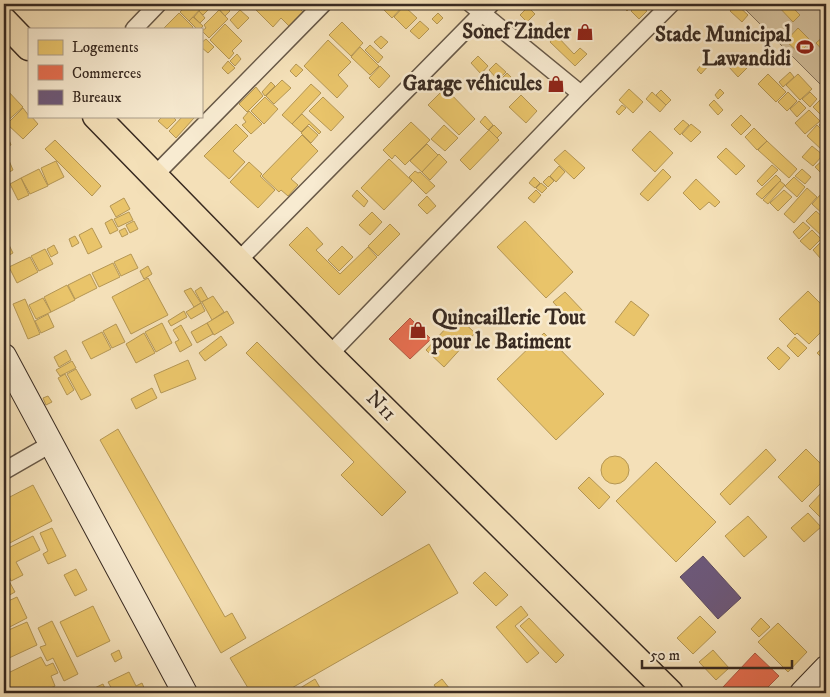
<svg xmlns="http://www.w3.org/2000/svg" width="830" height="697" viewBox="0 0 830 697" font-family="'IM FELL DW Pica',serif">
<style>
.green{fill:#d4c19e;stroke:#867660}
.homes{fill:#e9c46a;stroke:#b49654}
.shops{fill:#e76f51;stroke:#b25a43}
.offices{fill:#6d597a;stroke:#5d4b5f}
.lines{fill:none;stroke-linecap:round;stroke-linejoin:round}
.street-casing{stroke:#675847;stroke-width:19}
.secondary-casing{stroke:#382a21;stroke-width:26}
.primary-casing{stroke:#382a21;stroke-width:29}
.street{stroke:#f8ebd1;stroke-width:16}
.secondary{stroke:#f8ebd1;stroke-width:24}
.primary{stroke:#f4e0b8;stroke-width:26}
.labels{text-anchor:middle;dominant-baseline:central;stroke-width:5;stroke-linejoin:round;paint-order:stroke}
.poi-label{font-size:21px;font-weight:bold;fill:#382a21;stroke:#f8ebd1;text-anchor:end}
.street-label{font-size:21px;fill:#382a21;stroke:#f8ebd1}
</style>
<rect width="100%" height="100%" fill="#f4e0b8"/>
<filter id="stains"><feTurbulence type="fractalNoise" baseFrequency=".004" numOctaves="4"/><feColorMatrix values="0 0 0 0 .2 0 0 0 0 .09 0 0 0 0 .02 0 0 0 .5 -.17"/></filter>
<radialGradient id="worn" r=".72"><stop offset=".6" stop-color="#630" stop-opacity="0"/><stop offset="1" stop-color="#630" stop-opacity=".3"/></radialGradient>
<path class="green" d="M740,4H826V90Z"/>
<g class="homes">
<path d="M188,4H205L189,21L180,12Z"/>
<path d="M206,4L213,5L203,15L199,11Z"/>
<path d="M250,4H295L304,13L290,27L281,18L273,27Z"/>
<path d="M378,4H405L392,18Z"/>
<path d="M620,4H634L627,11Z"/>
<path d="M638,4L647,11L639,19L631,11Z"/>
<path d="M736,4L748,15L742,22L730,11Z"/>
<path d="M776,4H789L800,15L793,22Z"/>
<path d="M224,5L230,11L225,16L220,10Z"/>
<path d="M404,6L417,18L406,29L394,17Z"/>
<path d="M528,7L535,14L527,22L520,15Z"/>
<path d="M219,10L228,19L209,38L202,31L206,28L204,25Z"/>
<path d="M240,10L249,18L238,29L230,20Z"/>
<path d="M199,11L205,18L200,23L194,17Z"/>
<path d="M179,13L193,27L191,29H163Z"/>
<path d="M438,13L443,18L437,24L432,19Z"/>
<path d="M193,17L203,26L200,29H197L189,21Z"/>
<path d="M420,21L429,29L419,39L410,31Z"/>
<path d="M342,22L363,43L351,56L329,35Z"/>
<path d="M225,24L242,41L232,51L234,53L229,59L210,40Z"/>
<path d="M798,28L811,41L799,53L786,41Z"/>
<path d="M826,34V54L816,43Z"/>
<path d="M556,35L574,54L580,48L587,54L575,66L550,42Z"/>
<path d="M381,36L388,42L381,49L374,42Z"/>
<path d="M206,39L214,47L208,53L201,47V43Z"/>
<path d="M328,40L351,62L338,75L348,86L337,98L304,66Z"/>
<path d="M370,45L383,57L378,63L365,50Z"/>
<path d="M360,47L379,66L370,75L351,57Z"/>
<path d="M733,53L747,68L738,77L728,66L731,63L727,59Z"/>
<path d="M237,54L241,59L235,66L230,61Z"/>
<path d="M478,56L488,66L481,74L471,63Z"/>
<path d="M705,60L710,64L701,74L697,70Z"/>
<path d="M228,61L235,68L228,74L222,68Z"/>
<path d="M496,63L506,72L498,80L489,70Z"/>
<path d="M296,64L303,70L296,77L290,71Z"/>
<path d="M380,66L390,76L379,88L369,78Z"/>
<path d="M790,72L794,77L783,87L779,82Z"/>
<path d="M507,73L517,83L510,90L500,80Z"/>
<path d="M768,74L786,92L776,102L758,84Z"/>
<path d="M798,74L812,89L800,100L786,85Z"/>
<path d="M282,80L291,88L274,104L266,96Z"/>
<path d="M271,82L275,86L265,96L262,92Z"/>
<path d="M311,84L321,93L292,124L282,115Z"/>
<path d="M256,87L263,96L247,112L239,104Z"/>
<path d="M445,88L475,119L459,135L428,105Z"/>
<path d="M6,89L23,107L4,124V92Z"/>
<path d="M629,89L643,102L633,113L619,100Z"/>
<path d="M720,89L724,93L718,99L715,95Z"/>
<path d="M661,90L671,100L666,105L656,95Z"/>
<path d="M652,92L666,105L660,112L646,99Z"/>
<path d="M788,92L797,101L787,111L778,102Z"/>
<path d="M810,92L817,99L810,107L802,99Z"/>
<path d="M521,95L537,111L526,123L509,107Z"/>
<path d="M265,97L278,109L264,124L251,111Z"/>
<path d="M323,97L344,117L331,131L309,111Z"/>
<path d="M714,100L723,110L718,115L709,105Z"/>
<path d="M820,100L826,107V116L824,118L813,107Z"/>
<path d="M799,101L806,108L797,117L790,109Z"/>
<path d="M622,105L626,108L619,115L616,112Z"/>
<path d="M23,108L29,116H31L38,124L23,139L7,124Z"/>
<path d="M809,110L820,121L805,134L795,123Z"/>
<path d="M249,111L262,124L251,134L242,125L246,122L243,118Z"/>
<path d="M302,114L321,132L319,134L309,124L301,132L292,124Z"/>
<path d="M741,115L751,125L741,135L731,125Z"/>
<path d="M163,116H172L176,120L167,129L158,121Z"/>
<path d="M183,116H192L194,118L176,138L169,131Z"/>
<path d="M485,116L493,125L488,130L480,122Z"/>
<path d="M826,117V132L819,125Z"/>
<path d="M683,120L689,125L680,135L674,129Z"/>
<path d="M411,122L430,140L405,165L395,155L392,159L383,150Z"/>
<path d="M236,124L248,136L233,151L245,162L229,179L204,156Z"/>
<path d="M691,124L701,132L691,142L682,134Z"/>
<path d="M444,125L458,138L445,151L431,139Z"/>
<path d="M494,125L502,133L497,138L489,130Z"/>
<path d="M817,125L826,134V145L822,150L807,136Z"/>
<path d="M308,126L318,135L311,143L301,133Z"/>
<path d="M754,128L767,141L757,150L745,137Z"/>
<path d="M489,130L499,140L470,170L460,160Z"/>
<path d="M650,131L673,153L655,172L632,150Z"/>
<path d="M7,135L11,145L4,148V137Z"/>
<path d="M302,135L318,151L291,179L298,185L288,196L281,190L279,192L262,176Z"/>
<path d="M55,140L101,186L92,196L45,149Z"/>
<path d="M767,141L797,169L789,178L758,150Z"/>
<path d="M427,144L438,155L422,172L410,161Z"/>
<path d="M812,146L823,155L813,166L802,157Z"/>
<path d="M726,148L745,166L736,175L717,157Z"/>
<path d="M4,149L13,170L4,175Z"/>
<path d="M565,150L585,168L574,179L554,160Z"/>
<path d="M439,154L447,162L430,180L422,172Z"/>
<path d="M389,159L412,181L384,210L361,188Z"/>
<path d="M824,159L826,161V175L825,177L815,167Z"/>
<path d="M56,161L64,177L48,185L41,168Z"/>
<path d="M249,162L262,174L260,176L275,190L258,208L230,182Z"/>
<path d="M772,165L778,170L762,186L757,181Z"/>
<path d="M559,166L565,172L556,182L550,176Z"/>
<path d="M39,169L48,186L30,194L21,178Z"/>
<path d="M663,169L671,177L648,201L640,194Z"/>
<path d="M802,169L811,177L805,184L795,176Z"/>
<path d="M415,171L418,173L420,172L435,186L426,194L409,177Z"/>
<path d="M776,175L781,180L762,199L756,194Z"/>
<path d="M549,176L554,181L548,187L543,182Z"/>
<path d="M534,177L540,183L535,188L529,183Z"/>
<path d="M794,177L805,187L797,197L785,186Z"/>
<path d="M4,178L10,188L4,191Z"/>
<path d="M21,178L29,195L18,200L10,184Z"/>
<path d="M696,179L720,202L715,207L709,202L700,210L683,193Z"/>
<path d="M780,181L785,185L768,204L763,200Z"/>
<path d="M541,183L547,188L542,193L536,188Z"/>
<path d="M807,188L817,197L794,223L784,214Z"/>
<path d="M357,190L368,201L364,207L352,196Z"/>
<path d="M536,190L541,195L534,203L528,198Z"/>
<path d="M784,190L792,197L778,211L770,203Z"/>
<path d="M820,195L826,200V217L812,204Z"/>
<path d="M427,196L436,206L427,214L418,205Z"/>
<path d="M124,198L130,209L116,217L110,206Z"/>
<path d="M816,211L826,220V236L824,238L806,221Z"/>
<path d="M129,212L133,220L118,227L114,219Z"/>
<path d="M372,212L382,222L370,235L359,225Z"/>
<path d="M112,219L118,230L110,234L105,223Z"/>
<path d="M134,221L138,229L130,233L126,225Z"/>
<path d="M525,221L573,272L546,298L497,247Z"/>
<path d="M803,222L810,228L799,239L793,232Z"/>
<path d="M390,224L400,234L378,256L368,246Z"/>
<path d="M307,227L323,244L316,250L340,274L368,247L377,257L339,295L289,245Z"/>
<path d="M92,228L102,247L88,254L79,235Z"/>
<path d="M125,228L128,234L122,237L119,231Z"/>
<path d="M812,230L821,239L810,250L800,241Z"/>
<path d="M75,236L79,243L72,247L69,239Z"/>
<path d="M826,237V254L821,259L813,250Z"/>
<path d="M7,241L13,253L4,258V243Z"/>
<path d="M54,245L58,253L51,257L47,249Z"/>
<path d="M342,246L353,257L339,271L328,260Z"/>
<path d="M45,249L53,264L39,271L31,256Z"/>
<path d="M131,254L138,268L121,276L114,262Z"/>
<path d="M30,257L38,272L17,283L9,267Z"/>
<path d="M113,263L120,277L99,287L92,273Z"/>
<path d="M148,266L152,274L144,279L140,271Z"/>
<path d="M90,274L97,288L75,299L68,285Z"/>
<path d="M148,278L168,315L131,334L112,297Z"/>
<path d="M67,285L75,300L51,312L44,297Z"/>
<path d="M201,287L208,299L201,302L195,291Z"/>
<path d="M191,288L201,303L194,307L184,291Z"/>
<path d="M808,291L826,309V327L809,344L797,333L795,335L779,319Z"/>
<path d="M565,292L584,312L572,323L553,302Z"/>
<path d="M213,296L224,312L212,320L202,302Z"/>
<path d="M43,298L51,312L36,319L29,305Z"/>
<path d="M25,299L40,334L28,339L13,304Z"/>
<path d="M631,301L649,315L634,336L615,322Z"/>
<path d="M201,303L205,311L191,319L186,312Z"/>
<path d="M184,311L187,317L171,326L168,321Z"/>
<path d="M227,311L234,323L214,335L207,323Z"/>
<path d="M48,314L54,327L41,333L35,321Z"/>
<path d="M457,316L475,333L444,367L426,350Z"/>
<path d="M162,323L172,343L156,352L145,332Z"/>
<path d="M207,323L213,334L197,343L191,332Z"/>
<path d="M116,324L125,342L112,348L103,331Z"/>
<path d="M181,325L192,345L180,352L175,342L179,340L173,330Z"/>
<path d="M102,332L111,349L91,359L82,342Z"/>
<path d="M144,333L155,353L136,363L126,344Z"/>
<path d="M544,333L604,394L556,440L497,379Z"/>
<path d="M221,336L227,345L205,361L199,353Z"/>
<path d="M795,337L807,348L798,357L787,346Z"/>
<path d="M257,342L406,492L382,516L341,475L354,462L246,353Z"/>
<path d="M826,345V362L817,353Z"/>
<path d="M778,347L790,358L779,370L767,358Z"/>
<path d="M66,350L71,360L59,367L54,357Z"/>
<path d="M188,360L196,379L161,393L154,375Z"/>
<path d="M72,361L76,368L60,376L56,370Z"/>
<path d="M76,369L91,395L81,400L67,374Z"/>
<path d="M65,374L74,390L67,395L58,378Z"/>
<path d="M152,388L157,398L136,409L131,399Z"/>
<path d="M48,396L52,402L46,405L43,398Z"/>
<path d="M118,429L225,617L232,613L246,638L221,653L100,440Z"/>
<path d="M766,449L776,460L730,505L720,494Z"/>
<path d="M806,449L826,469V478L802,502L778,477Z"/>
<circle cx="615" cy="470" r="14"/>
<path d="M656,462L716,522L676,562L616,501Z"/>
<path d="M589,477L610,497L599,509L578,488Z"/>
<path d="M33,485L52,521L4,546V500Z"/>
<path d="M826,488V523L809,506Z"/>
<path d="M808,513L821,527L804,542L791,528Z"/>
<path d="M748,516L767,537L744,557L725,536Z"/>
<path d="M52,528L66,556L48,564L43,554L48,551L40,533Z"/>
<path d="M33,536L40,550L16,562L23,575L11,581L4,565V550Z"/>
<path d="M429,544L458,593L283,693H251L230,658Z"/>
<path d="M76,569L87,590L75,596L64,575Z"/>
<path d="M4,572L15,592L4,598Z"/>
<path d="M485,572L508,595L496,606L473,583Z"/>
<path d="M17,597L27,618L4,630V603Z"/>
<path d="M93,606L110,641L77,657L60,622Z"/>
<path d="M521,606L528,615L515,626L539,653L527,663L496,627Z"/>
<path d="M700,616L716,632L693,654L677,638Z"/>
<path d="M529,618L564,655L556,663L520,626Z"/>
<path d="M761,618L770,627L759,637L751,629Z"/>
<path d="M52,621L78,674L64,681L53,658L47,661L40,647L46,645L38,628Z"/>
<path d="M27,622L37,645L9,658L4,646V632Z"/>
<path d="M778,623L807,652L788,672L758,642Z"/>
<path d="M119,650L122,658L115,662L111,654Z"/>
<path d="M713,650L729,668L716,680L699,662Z"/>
<path d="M41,657L46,666L53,663L58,673L51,676L55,686L40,693H10L4,681V675Z"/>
<path d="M129,672L136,686L142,683L145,690L139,693H114L108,682Z"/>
<path d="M315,679L323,693H292Z"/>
<path d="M442,679L453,693H440L434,685Z"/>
<path d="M103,684L107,693H84Z"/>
</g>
<g class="shops">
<path d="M410,318L431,339L410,359L389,339Z"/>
<path d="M755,653L779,676L762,693H730L723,687Z"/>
</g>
<path class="offices" d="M703,556L741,598L718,619L680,577Z"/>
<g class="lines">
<g class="street-casing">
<g id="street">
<path d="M471,4L581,94"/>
<path d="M134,29L158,4"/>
<path d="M154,176L323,4"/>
<path d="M238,261L491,4"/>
<path d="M329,355L581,94L671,4"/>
<path d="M4,471L51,444"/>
</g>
</g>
<g class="secondary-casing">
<g id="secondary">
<path d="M4,356L185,693"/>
<path d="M802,693L826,668"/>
</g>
</g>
<g class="primary-casing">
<g id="primary">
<path d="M4,21L29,47"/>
<path d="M96,116L329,355L670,693"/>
</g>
</g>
<use href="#street" class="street"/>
<use href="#secondary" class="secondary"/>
<use href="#primary" class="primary"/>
</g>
<defs>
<g id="shop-bare" transform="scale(1.35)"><path d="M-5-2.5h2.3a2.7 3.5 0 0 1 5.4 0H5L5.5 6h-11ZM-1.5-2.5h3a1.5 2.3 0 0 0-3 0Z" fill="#8f2418" stroke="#f8ebd1" stroke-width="2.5" paint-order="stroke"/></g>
<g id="stadium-bare" transform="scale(1.35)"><path d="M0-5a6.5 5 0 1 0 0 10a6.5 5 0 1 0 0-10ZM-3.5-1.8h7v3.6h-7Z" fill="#8f2418" stroke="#f8ebd1" stroke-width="2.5" paint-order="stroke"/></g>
</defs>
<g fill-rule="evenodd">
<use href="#shop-bare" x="585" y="32"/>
<use href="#stadium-bare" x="805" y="47"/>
<use href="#shop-bare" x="556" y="84"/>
<use href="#shop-bare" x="418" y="330"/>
</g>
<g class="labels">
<g class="poi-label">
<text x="571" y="32">Sonef Zinder</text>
<text x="791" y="35">Stade Municipal<tspan x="791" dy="24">Lawandidi</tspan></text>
<text x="542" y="84">Garage véhicules</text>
<text x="432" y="318" text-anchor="start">Quincaillerie Tout<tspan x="432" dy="24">pour le Batiment</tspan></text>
</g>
<g class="street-label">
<text transform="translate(381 406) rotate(45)">N11</text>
</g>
</g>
<rect width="830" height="697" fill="none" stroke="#f4e0b8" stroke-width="20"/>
<rect x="5" y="5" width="820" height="687" fill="none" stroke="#382a21" stroke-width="2.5"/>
<rect x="10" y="10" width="810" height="677" fill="none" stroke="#382a21"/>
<rect x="28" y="28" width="175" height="90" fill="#f8ebd1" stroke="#ab9e8b"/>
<rect x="38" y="40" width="25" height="15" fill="#e9c46a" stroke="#ab9e8b"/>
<text x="72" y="52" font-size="15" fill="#382a21">Logements</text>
<rect x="38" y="65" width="25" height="15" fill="#e76f51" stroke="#ab9e8b"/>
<text x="72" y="78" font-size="15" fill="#382a21">Commerces</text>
<rect x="38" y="90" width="25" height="15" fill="#6d597a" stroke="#ab9e8b"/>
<text x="72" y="102" font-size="15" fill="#382a21">Bureaux</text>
<path d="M642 660v8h150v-8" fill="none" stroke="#382a21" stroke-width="2.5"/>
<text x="650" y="660" font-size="15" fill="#382a21" stroke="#f8ebd1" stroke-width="4" paint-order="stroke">50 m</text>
<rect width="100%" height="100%" filter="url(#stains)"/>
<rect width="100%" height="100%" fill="url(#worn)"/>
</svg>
